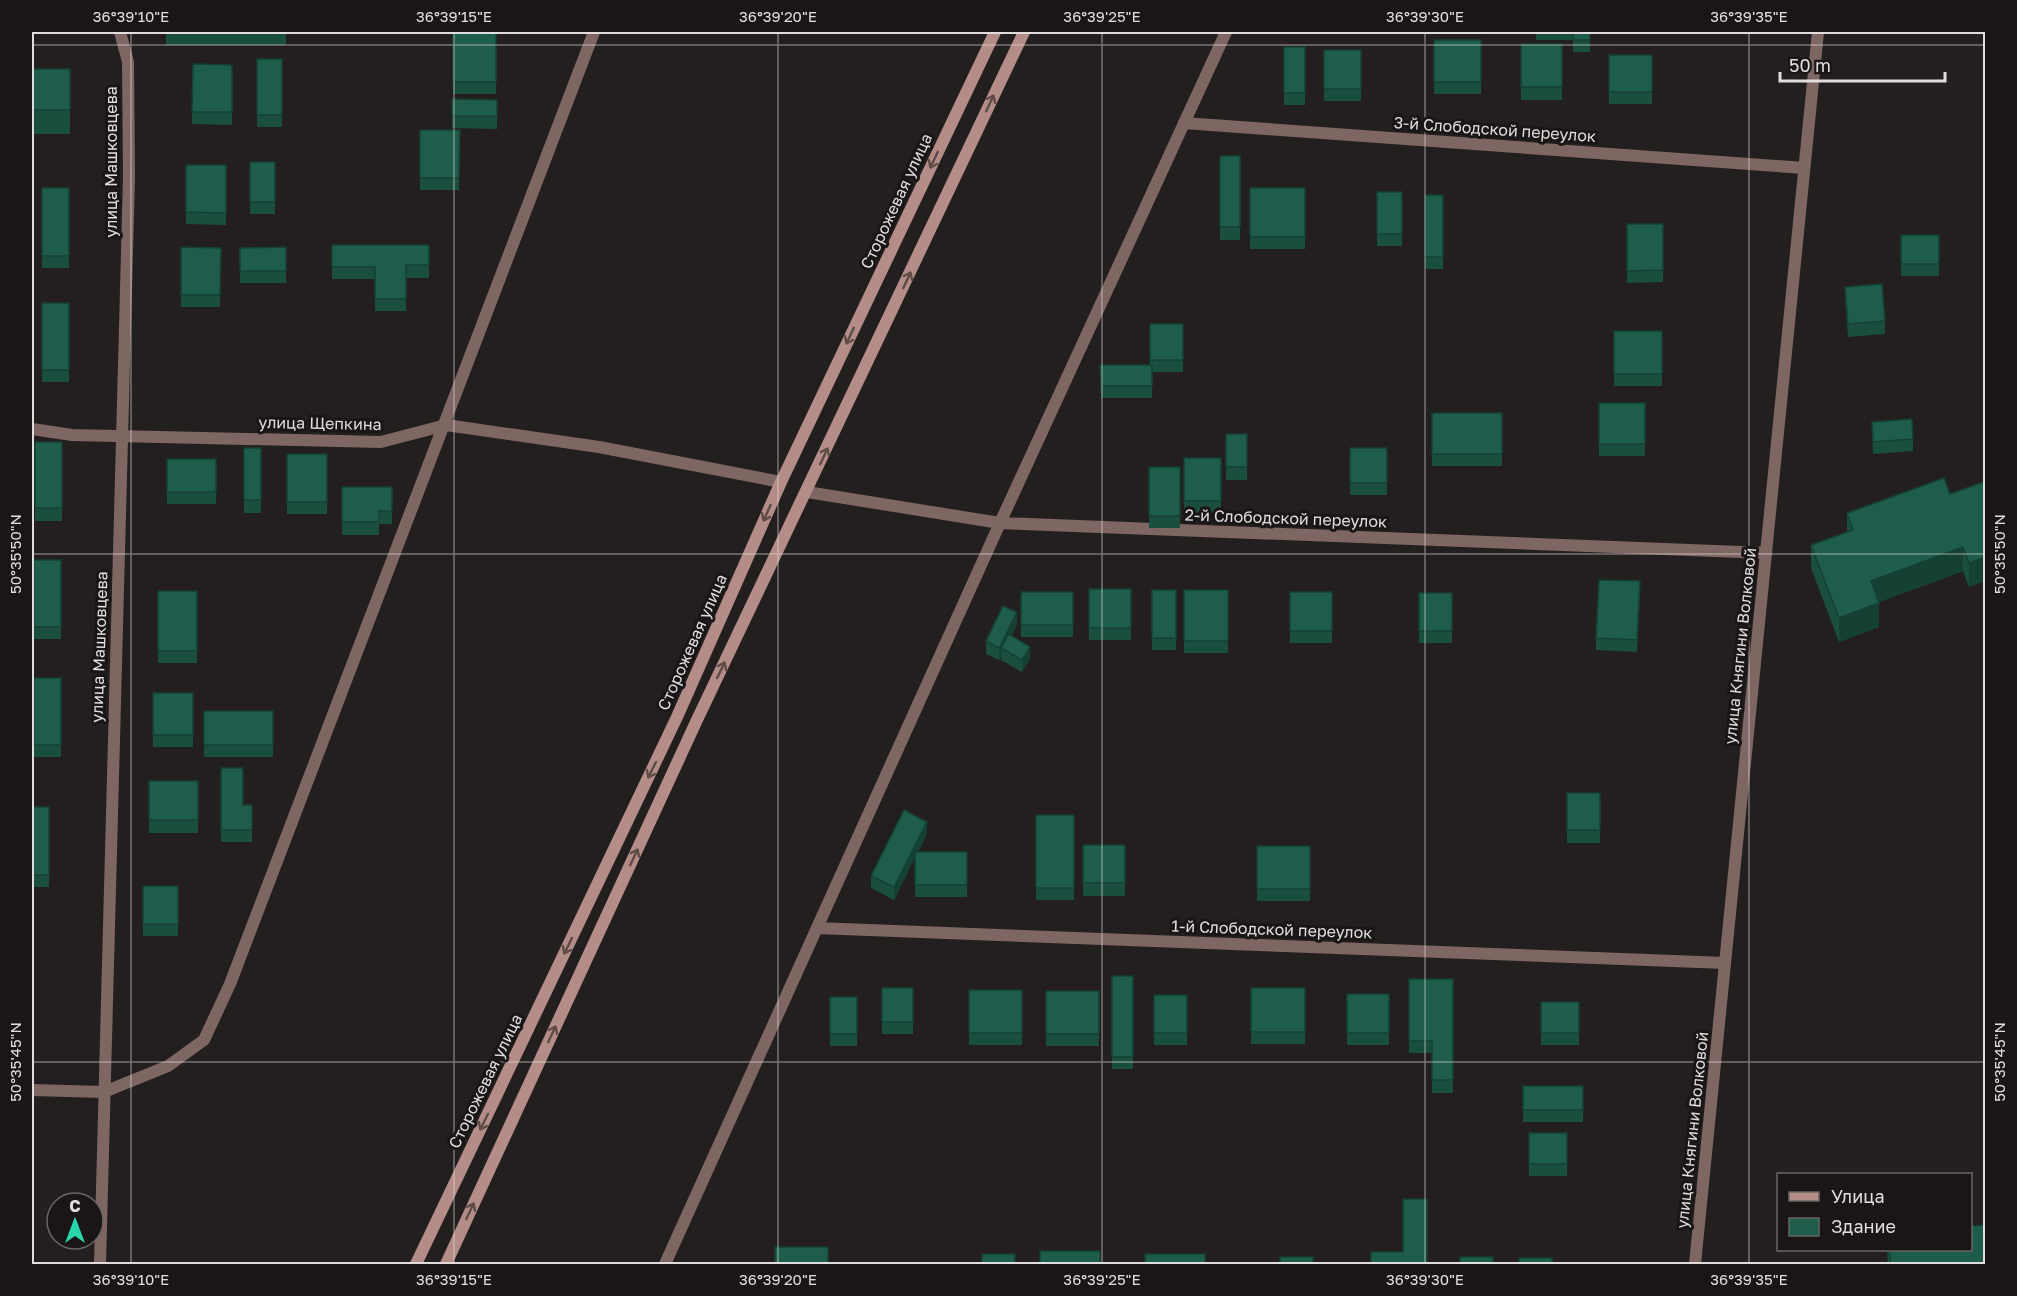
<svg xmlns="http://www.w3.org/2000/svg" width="2017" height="1296" viewBox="0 0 2017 1296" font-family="'Golos Text',sans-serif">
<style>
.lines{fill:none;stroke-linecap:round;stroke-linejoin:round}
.street{stroke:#7e6663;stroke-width:12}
.secondary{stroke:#b48d88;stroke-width:12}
.wall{fill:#1a4f40}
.shaded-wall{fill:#154034}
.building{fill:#1e5c4b;stroke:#154034;stroke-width:1.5}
.oneway{stroke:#5f4c49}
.ticks{fill:none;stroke:#e0dddc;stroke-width:1.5;stroke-opacity:0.45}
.labels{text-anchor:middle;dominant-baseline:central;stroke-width:6;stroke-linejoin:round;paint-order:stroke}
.street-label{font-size:16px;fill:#e0dddc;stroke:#1a1616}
.neatline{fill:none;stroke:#e0dddc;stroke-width:2}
.ticks-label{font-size:15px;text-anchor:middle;fill:#e0dddc}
</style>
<rect width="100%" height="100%" fill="#241f1f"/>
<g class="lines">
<g class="street">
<path d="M1184,123L1804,168"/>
<path d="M32,429L72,435L381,442L446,425L599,447L781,482"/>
<path d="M807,492L1000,523L1766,553"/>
<path d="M817,928L1725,963"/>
<path d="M32,1090L104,1092L168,1066L204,1040L230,984L594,32"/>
<path d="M100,1264L129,177L128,62L120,32"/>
<path d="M665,1264L1000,523L1226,32"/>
<path d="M1695,1264L1818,32"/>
</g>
<g class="secondary">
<path d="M416,1264L677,717L781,482L995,32"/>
<path d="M446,1264L696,722L1024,32"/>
</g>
</g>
<g class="wall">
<rect x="166" y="32" width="120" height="13"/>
<rect x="453" y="32" width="43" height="62"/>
<path d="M1536,32H1590V52H1573V40H1536Z"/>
<rect x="1434" y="40" width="47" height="54"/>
<rect x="1521" y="44" width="41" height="56"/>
<rect x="1284" y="47" width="21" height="58"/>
<rect x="1324" y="50" width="37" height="51"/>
<rect x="1609" y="55" width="43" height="49"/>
<rect x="257" y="59" width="25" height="68"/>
<path d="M193,64L232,65V125L192,124Z"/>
<rect x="32" y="69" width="38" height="65"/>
<path d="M452,99L497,100V129L452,128Z"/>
<path d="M420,130H460L459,190H420Z"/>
<rect x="1220" y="156" width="20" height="84"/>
<rect x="250" y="162" width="25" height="52"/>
<path d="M186,165H226V225L186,224Z"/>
<rect x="42" y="188" width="27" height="80"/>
<rect x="1250" y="188" width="55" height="61"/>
<rect x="1377" y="192" width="25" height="54"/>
<rect x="1425" y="195" width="18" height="74"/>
<path d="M1627,224H1663V282L1627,283Z"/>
<rect x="1901" y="235" width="38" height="41"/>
<path d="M332,245H429V278H406V311H375V279H332Z"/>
<path d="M181,247L221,248L220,307H181Z"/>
<path d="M286,247V283H240V248Z"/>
<path d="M1845,287L1885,321V334L1848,337L1845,300Z"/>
<rect x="42" y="303" width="27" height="79"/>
<path d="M1150,324H1183V372H1152V398H1101L1100,365H1150Z"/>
<rect x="1614" y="331" width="48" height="55"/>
<rect x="1599" y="403" width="46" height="53"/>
<rect x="1432" y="413" width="70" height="53"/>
<path d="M1872,422L1913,439V451L1873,454Z"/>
<rect x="1226" y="434" width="21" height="46"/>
<rect x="35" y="442" width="27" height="79"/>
<rect x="244" y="448" width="17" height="65"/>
<rect x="1350" y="448" width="37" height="47"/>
<rect x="287" y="454" width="40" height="60"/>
<rect x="1184" y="458" width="37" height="55"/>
<rect x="167" y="459" width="49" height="45"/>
<rect x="1149" y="467" width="31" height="61"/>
<path d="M1986,481L1969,587L1963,571L1879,602V627L1839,642L1811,568V545L1847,532V513L1950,494Z"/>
<path d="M342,487H392V524H379V535H342Z"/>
<rect x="34" y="560" width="27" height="79"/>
<rect x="1089" y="589" width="42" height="51"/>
<rect x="1152" y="590" width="24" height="60"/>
<rect x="1184" y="590" width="44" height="63"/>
<rect x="158" y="591" width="39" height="72"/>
<rect x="1021" y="592" width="52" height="45"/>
<rect x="1290" y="592" width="42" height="51"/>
<rect x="1419" y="593" width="33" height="50"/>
<path d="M1640,594L1637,652L1596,650V638Z"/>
<path d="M1017,624L1011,636L1030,659L1022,672L1001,660V656L999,660L986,654V641Z"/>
<rect x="34" y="678" width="27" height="79"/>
<rect x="153" y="693" width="40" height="54"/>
<rect x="204" y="711" width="69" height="46"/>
<path d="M221,768L243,805H252V842H221Z"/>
<rect x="149" y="781" width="49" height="52"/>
<rect x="1567" y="793" width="33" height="50"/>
<rect x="32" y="807" width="17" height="80"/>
<rect x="1036" y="815" width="38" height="85"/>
<path d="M927,834L918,852H967V897H915V857L894,900L871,888V876Z"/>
<rect x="1083" y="845" width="42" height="51"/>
<rect x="1257" y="846" width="53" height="55"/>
<rect x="143" y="886" width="35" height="50"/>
<rect x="1112" y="976" width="21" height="93"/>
<path d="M1409,979H1453V1093H1432V1053H1409Z"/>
<rect x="882" y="988" width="31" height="46"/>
<rect x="1251" y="988" width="54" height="56"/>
<rect x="969" y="990" width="53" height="55"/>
<rect x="1046" y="991" width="53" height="55"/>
<rect x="1347" y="994" width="42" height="51"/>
<rect x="1154" y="995" width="33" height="50"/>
<rect x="830" y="997" width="27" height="49"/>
<rect x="1541" y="1002" width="38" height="43"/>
<rect x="1523" y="1086" width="60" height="36"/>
<rect x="1529" y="1133" width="38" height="43"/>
<path d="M1887,1250H1971L1986,1264H1888Z"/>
</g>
<g class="shaded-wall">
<path d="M1963,547V571L1871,605V581Z"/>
<path d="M1986,557V581L1969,587V563Z"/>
<path d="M1879,603V627L1839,642V618Z"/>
<path d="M1017,612V624L1004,650L1001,648V656L999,660V648Z"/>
<path d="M1030,647V659L1022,672V660Z"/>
<path d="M927,822V834L894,900V887Z"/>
</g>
<g class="building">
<rect x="166" y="32" width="120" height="1"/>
<rect x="453" y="32" width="43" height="50"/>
<rect x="1573" y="32" width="17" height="8"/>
<rect x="1434" y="40" width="47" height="42"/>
<rect x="1521" y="44" width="41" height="43"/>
<rect x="1284" y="47" width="21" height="46"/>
<rect x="1324" y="50" width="37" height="39"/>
<rect x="1609" y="55" width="43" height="37"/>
<rect x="257" y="59" width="25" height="56"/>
<path d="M193,64L232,65V112H192Z"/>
<rect x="32" y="69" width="38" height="41"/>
<path d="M452,99L497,100V116H452Z"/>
<path d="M420,130H460L459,178H420Z"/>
<rect x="1220" y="156" width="20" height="71"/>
<rect x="250" y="162" width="25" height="40"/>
<path d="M186,165H226V213L186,212Z"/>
<rect x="42" y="188" width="27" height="68"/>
<rect x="1250" y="188" width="55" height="49"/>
<rect x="1377" y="192" width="25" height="42"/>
<rect x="1425" y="195" width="18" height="62"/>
<path d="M1627,224H1663V270L1627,271Z"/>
<rect x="1901" y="235" width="38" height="29"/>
<path d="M332,245H429V265H406V299H375V267H332Z"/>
<path d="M181,247L221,248L220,295H181Z"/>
<path d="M286,247V271H240V248Z"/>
<path d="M1882,284L1885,321L1848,324L1845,287Z"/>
<rect x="42" y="303" width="27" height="67"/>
<rect x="1150" y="324" width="33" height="36"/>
<rect x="1614" y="331" width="48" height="43"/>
<path d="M1100,365H1152V386H1101Z"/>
<rect x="1599" y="403" width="46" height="41"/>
<rect x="1432" y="413" width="70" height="41"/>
<path d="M1912,419L1913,439L1873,442L1872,422Z"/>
<rect x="1226" y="434" width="21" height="33"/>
<rect x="35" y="442" width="27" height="66"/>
<rect x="244" y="448" width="17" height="52"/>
<rect x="1350" y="448" width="37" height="35"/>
<rect x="287" y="454" width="40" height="48"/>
<rect x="1184" y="458" width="37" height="43"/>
<rect x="167" y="459" width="49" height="33"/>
<rect x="1149" y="467" width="31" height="49"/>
<path d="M1944,478L1950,494L1986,481V557L1969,563L1963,547L1871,581L1879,603L1839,618L1811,545L1853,530L1847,513Z"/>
<path d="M342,487H392V511H379V522H342Z"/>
<rect x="34" y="560" width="27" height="67"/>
<path d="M1599,580L1640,581L1637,640L1596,638Z"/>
<rect x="1089" y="589" width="42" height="39"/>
<rect x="1152" y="590" width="24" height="48"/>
<rect x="1184" y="590" width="44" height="51"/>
<rect x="158" y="591" width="39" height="60"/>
<rect x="1021" y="592" width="52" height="33"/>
<rect x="1290" y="592" width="42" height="39"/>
<rect x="1419" y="593" width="33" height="38"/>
<path d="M1003,606L1017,612L999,648L986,641Z"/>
<path d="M1009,634L1030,647L1022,660L1001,648Z"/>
<rect x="34" y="678" width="27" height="67"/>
<rect x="153" y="693" width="40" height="42"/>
<rect x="204" y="711" width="69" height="34"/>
<path d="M221,768H243V805H252V830H221Z"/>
<rect x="149" y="781" width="49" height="39"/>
<rect x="1567" y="793" width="33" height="37"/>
<rect x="32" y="807" width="17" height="68"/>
<path d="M904,810L927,822L894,887L871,876Z"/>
<rect x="1036" y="815" width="38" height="73"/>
<rect x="1083" y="845" width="42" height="38"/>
<rect x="1257" y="846" width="53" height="43"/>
<rect x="915" y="852" width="52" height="33"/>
<rect x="143" y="886" width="35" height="38"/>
<rect x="1112" y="976" width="21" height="81"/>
<path d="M1409,979H1453V1080H1432V1041H1409Z"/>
<rect x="882" y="988" width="31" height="34"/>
<rect x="1251" y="988" width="54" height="44"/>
<rect x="969" y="990" width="53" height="43"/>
<rect x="1046" y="991" width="53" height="43"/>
<rect x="1347" y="994" width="42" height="39"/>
<rect x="1154" y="995" width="33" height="38"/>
<rect x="830" y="997" width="27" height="37"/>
<rect x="1541" y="1002" width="38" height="31"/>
<rect x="1523" y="1086" width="60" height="24"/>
<rect x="1529" y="1133" width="38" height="31"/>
<path d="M1403,1199H1427V1264H1371V1252H1403Z"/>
<path d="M1986,1225V1264H1891L1889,1250H1971V1226Z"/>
<rect x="775" y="1247" width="53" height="17"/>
<rect x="1040" y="1251" width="60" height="13"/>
<rect x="982" y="1254" width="33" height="10"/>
<rect x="1145" y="1254" width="60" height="10"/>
<rect x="1280" y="1257" width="33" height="7"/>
<rect x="1460" y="1257" width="33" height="7"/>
<rect x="1519" y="1258" width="33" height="6"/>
<rect x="934" y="1263" width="24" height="1"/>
</g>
<defs><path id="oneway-shaft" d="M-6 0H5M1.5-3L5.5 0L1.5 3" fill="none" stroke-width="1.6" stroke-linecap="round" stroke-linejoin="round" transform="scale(1.5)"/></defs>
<g class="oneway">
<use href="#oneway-shaft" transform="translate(990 103) rotate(-65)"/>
<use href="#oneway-shaft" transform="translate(934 160) rotate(115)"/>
<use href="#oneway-shaft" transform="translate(907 280) rotate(-65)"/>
<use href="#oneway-shaft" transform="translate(850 336) rotate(115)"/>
<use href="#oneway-shaft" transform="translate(824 456) rotate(-65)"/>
<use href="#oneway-shaft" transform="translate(767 513) rotate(114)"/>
<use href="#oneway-shaft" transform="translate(721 670) rotate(-64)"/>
<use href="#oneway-shaft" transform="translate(652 770) rotate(116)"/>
<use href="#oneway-shaft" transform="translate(634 857) rotate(-65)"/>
<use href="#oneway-shaft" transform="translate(568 946) rotate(116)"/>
<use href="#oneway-shaft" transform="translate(552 1034) rotate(-65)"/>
<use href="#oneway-shaft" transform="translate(484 1122) rotate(116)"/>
<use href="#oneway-shaft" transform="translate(470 1211) rotate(-65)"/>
</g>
<path class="ticks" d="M131,32V1264M454,32V1264M778,32V1264M1102,32V1264M1425,32V1264M1749,32V1264M32,45H1986M32,554H1986M32,1062H1986"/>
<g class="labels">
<g class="street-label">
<text transform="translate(1495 129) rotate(4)">3-й Слободской переулок</text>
<text transform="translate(111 162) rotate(-90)">улица Машковцева</text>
<text transform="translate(896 201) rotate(-65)">Сторожевая улица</text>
<text transform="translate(320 423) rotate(1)">улица Щепкина</text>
<text transform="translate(1286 518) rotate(2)">2-й Слободской переулок</text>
<text transform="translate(692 642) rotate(-66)">Сторожевая улица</text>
<text transform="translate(1740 646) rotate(-84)">улица Княгини Волковой</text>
<text transform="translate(99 647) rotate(-88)">улица Машковцева</text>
<text transform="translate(1272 929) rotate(2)">1-й Слободской переулок</text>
<text transform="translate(485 1081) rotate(-64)">Сторожевая улица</text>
<text transform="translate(1692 1130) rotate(-84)">улица Княгини Волковой</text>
</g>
</g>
<rect width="2017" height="1296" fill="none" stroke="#1a1616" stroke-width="66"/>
<rect x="1777" y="1173" width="195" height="78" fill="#1a1616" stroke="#696665" stroke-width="1.5"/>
<rect x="1789" y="1192" width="30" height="9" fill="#b48d88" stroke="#696665" stroke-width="1.5"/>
<text x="1831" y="1203" font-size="18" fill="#e0dddc">Улица</text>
<rect x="1789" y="1218" width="30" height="18" fill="#1e5c4b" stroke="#696665" stroke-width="1.5"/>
<text x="1831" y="1233" font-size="18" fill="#e0dddc">Здание</text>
<g transform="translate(75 1221)"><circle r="28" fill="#1a1616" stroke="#696665" stroke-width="1.5"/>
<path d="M0-4.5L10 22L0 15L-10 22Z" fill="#2bd5ac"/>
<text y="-9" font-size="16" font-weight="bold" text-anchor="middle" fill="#e0dddc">С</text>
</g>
<path d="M1780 72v9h165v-9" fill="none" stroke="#e0dddc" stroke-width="3"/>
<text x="1789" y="72" font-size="18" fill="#e0dddc" stroke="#1a1616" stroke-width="4.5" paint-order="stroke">50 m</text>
<rect x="33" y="33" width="1951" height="1230" class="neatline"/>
<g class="ticks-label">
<text x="131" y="22">36°39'10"E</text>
<text x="454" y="22">36°39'15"E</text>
<text x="778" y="22">36°39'20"E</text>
<text x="1102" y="22">36°39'25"E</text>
<text x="1425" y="22">36°39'30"E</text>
<text x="1749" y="22">36°39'35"E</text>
<text transform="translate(16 554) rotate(-90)" y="5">50°35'50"N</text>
<text transform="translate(2000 554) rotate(-90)" y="5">50°35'50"N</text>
<text transform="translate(16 1062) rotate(-90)" y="5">50°35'45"N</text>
<text transform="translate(2000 1062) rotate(-90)" y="5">50°35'45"N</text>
<text x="131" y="1285">36°39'10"E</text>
<text x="454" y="1285">36°39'15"E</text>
<text x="778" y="1285">36°39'20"E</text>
<text x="1102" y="1285">36°39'25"E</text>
<text x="1425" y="1285">36°39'30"E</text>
<text x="1749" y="1285">36°39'35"E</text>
</g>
</svg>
